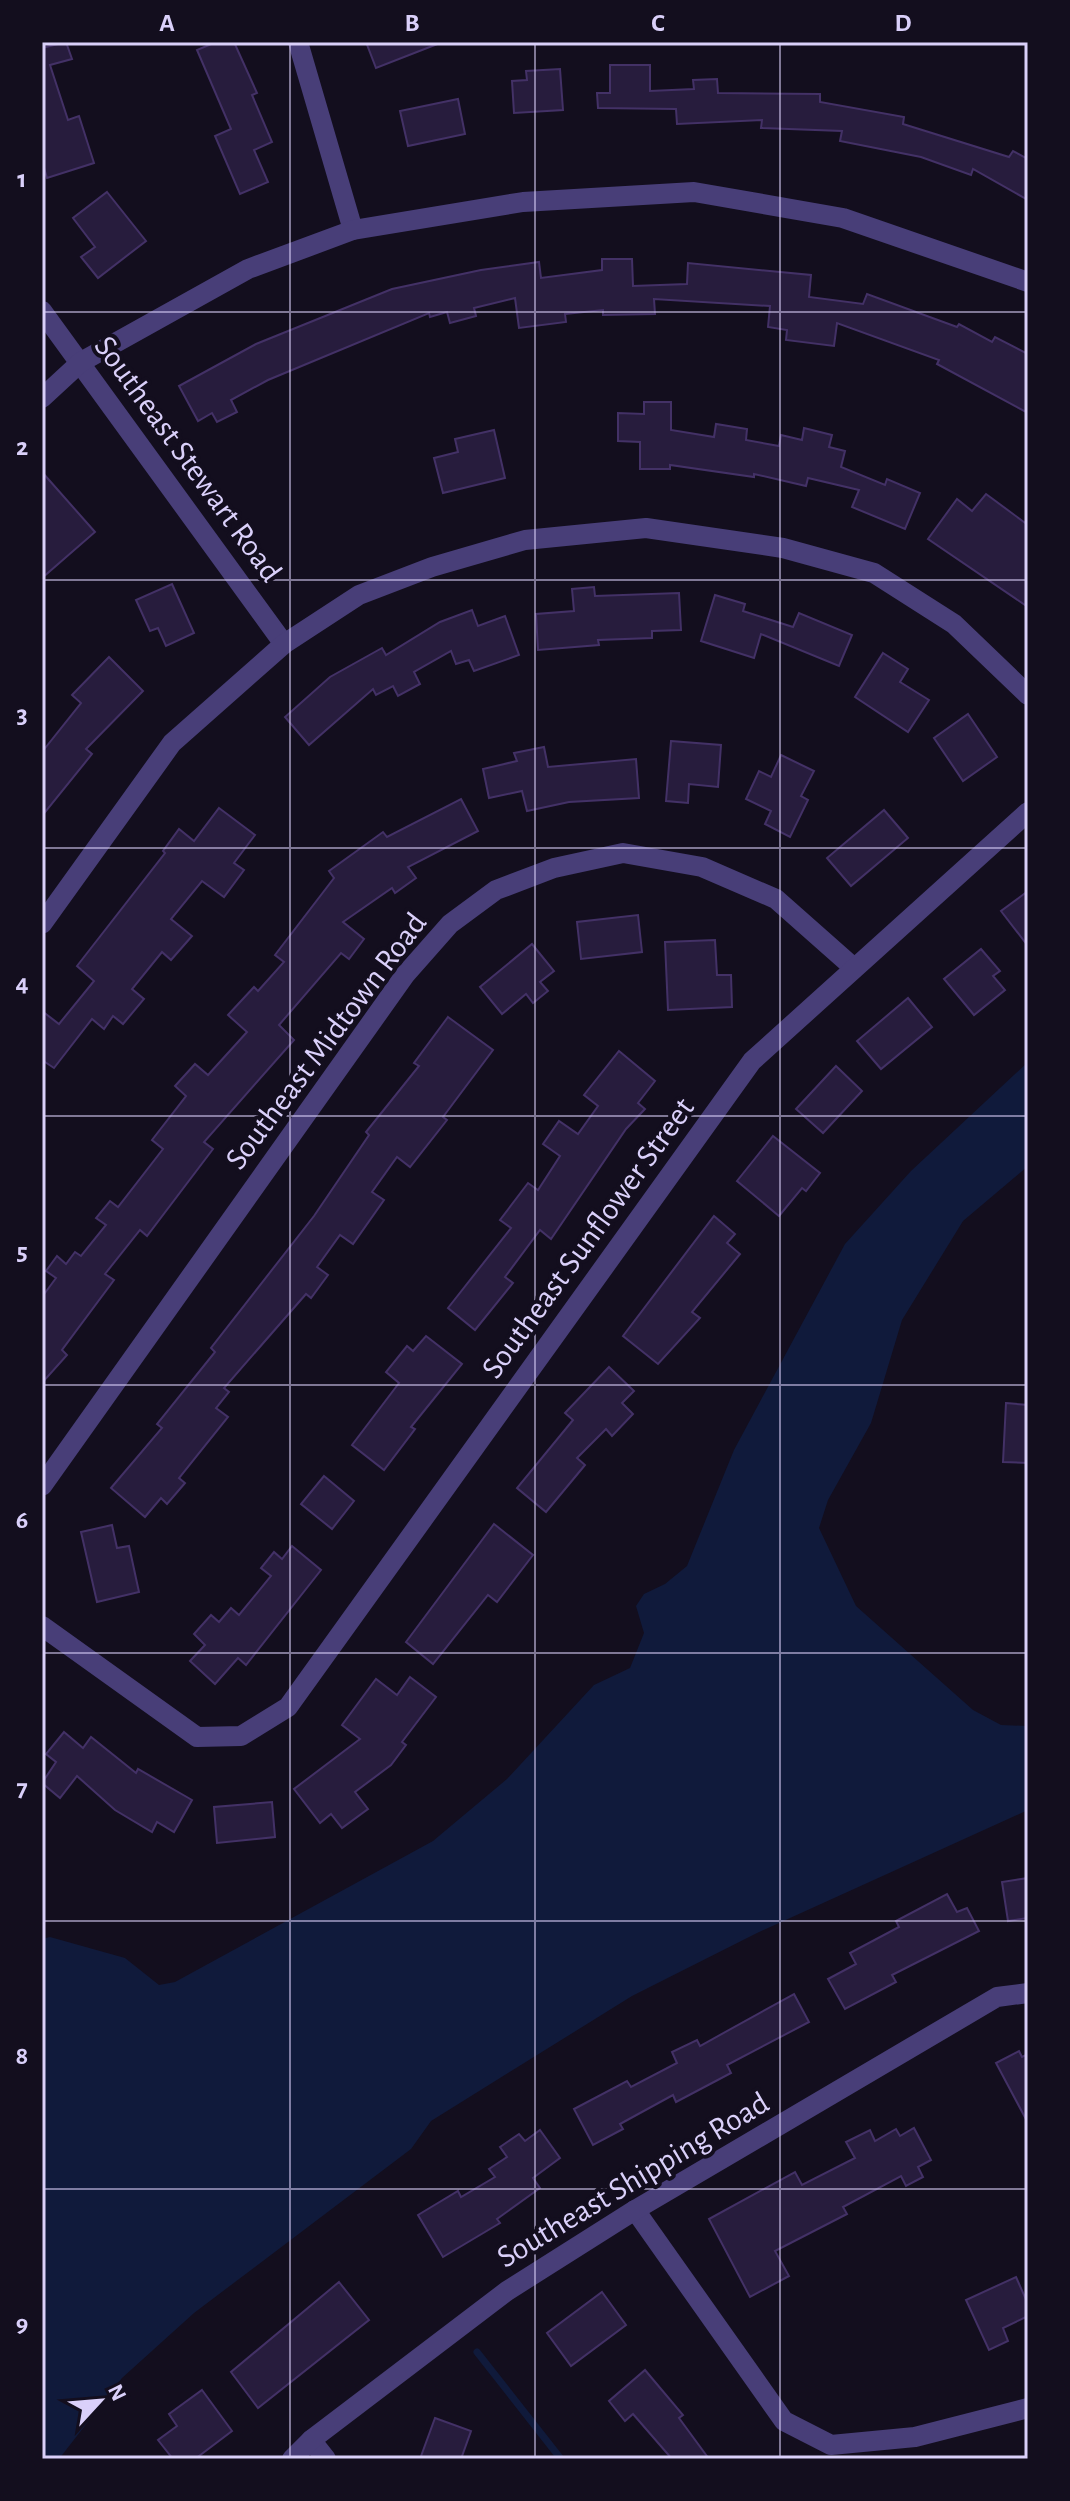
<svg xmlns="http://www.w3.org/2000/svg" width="1070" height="2501" viewBox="0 0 1070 2501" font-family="'Alegreya Sans',sans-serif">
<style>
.water{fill:#101a3b}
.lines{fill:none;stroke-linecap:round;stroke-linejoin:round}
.stream{stroke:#101a3b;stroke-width:7}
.building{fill:#271c3d;stroke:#433166;stroke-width:2}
.minor{stroke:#483e78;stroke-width:20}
.grid{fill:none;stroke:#dad0fa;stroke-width:2;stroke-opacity:0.55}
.labels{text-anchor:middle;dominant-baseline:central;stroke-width:8;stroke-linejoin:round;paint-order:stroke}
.street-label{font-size:32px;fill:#dad0fa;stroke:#130e1e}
.neatline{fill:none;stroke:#dad0fa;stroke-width:3}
.grid-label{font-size:26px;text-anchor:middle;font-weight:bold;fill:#dad0fa}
</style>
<rect width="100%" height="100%" fill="#130e1e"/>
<path class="water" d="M1028,1062V1166L963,1221L902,1320L871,1423L828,1500L819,1528L856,1606L973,1710L1001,1725L1028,1726V1810L757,1933L632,1996L431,2121L411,2149L194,2313L122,2378L59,2459H42V1939L50,1937L125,1958L159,1985L175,1982L433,1841L507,1779L594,1685L630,1668L644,1633L636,1606L644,1594L665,1584L687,1566L734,1450L845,1244L911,1171Z"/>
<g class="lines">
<path class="stream" d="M477,2352L561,2459"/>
</g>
<g class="building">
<path d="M66,42L72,59L50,65L68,120L79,116L94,163L47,178L42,161V48Z"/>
<path d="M216,42H234L257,93L252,95L272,142L254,150L268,182L240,194L215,136L231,129L197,50Z"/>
<path d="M366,42H440V43L376,68Z"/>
<path d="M610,65H650V91L694,89L693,80L717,79L718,93L820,94V102L904,117L903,124L1009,157L1013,151L1028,159V200L973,169L971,175L921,157L840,141L842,131L761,128L762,120L677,124L676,109L598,108L597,93H610Z"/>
<path d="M560,69L563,110L514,113L512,81L527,80L526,71Z"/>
<path d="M458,99L465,134L408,146L400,111Z"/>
<path d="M107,192L146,241L98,278L81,257L95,247L73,218Z"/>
<path d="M602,259H632L633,286L687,284L688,263L811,275L809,297L863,304L867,294L957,327L959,324L992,342L995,337L1028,354V413L937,364L939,360L837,323L834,346L786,340L787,330L768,327L770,306L654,299L655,314L603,315V310L565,314L566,322L519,328L515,298L474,308L476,316L450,323L447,312L430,317L429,313L268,380L231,400L237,412L217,422L212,413L198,421L179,386L256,344L392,289L481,270L539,262L541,278L602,270Z"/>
<path d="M644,402H671V430L714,437L716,424L747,429L746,440L779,446L781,435L802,440L804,428L832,435L829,447L845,451L841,467L885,485L887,479L920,493L905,529L852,507L859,490L808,478L806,486L754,474V477L670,465V469H640V442L618,441V413L644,414Z"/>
<path d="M494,430L505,478L443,493L434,458L458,452L455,439Z"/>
<path d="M42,472L95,532L42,578Z"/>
<path d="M986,494L1028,525V607L928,539L957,499L972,511Z"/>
<path d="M172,584L194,633L166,646L158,628L150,631L136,600Z"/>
<path d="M594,587L595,596L679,593L681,630L652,631V638L598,640L599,645L538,650L536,614L574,611L572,589Z"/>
<path d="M715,595L745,604L743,611L793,627L799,613L852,635L839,666L761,634L754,658L701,641Z"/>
<path d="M472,610L478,626L505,616L519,655L474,671L469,660L456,664L451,651L414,672L420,684L398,696L393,686L376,695L373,689L309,745L285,717L330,677L382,648L386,655L440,622Z"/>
<path d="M883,653L908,669L900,682L929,700L908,732L855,697Z"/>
<path d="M109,657L143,691L86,749L92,754L42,816V752L81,703L72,695Z"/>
<path d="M968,714L997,757L963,781L934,738Z"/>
<path d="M671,741L721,745L718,787L689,784L688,803L666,801Z"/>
<path d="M544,747L548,767L636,759L639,798L569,802L527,811L522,791L489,798L483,769L517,761L514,753Z"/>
<path d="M781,755L814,771L801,796L808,800L790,837L765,824L771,811L746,799L759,771L771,777Z"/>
<path d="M461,799L478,831L408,867L416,878L395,893L392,888L343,922L364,939L349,959L341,953L279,1025L294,1040L204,1142L213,1149L147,1236L140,1230L105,1274L114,1280L62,1350L67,1355L42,1383V1297L56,1278L46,1271L57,1256L66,1264L75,1252L81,1256L106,1225L96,1218L110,1201L118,1207L163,1149L152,1140L186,1096L175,1086L195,1064L208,1075L247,1032L228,1015L254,987L258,991L284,962L275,955L334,878L329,871L383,832L387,837Z"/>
<path d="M219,808L255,835L234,863L244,870L224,897L202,881L171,919L192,936L171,960L162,952L132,989L144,999L123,1024L113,1016L104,1029L92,1019L54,1068L42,1060V1011L59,1024L94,981L77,966L165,853L163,851L179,829L194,841Z"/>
<path d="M884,810L908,838L851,886L827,858Z"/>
<path d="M1028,891V946L1001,911Z"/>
<path d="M638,915L642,952L581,959L577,922Z"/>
<path d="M715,940L717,975H731L732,1007L668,1010L665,942Z"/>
<path d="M532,944L554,971L540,982L548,991L533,1003L526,994L502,1014L480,987Z"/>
<path d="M981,949L1000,971L993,976L1005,990L974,1015L944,979Z"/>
<path d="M908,998L932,1027L881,1069L857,1041Z"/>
<path d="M448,1017L493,1050L443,1117L447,1120L410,1167L397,1157L372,1192L384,1200L353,1244L340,1235L317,1267L328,1275L311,1298L306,1294L224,1388L229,1392L216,1408L228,1417L179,1478L185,1483L167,1504L161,1498L145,1517L111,1488L162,1428L157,1424L215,1352L211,1348L314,1216L369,1135L366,1132L419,1066L414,1063Z"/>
<path d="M619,1051L655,1081L638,1103L645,1109L626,1129L551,1239L540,1230L505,1277L513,1283L475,1330L448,1308L511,1228L500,1220L528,1183L538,1190L560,1156L543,1144L559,1121L578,1134L598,1106L584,1095Z"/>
<path d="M836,1066L862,1091L823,1133L796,1109Z"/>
<path d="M773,1136L820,1173L806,1191L802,1188L779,1216L737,1181Z"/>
<path d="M714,1216L735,1234L727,1243L740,1254L692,1312L700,1318L658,1364L623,1336Z"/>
<path d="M426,1336L462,1364L411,1427L415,1429L384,1470L352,1445L399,1383L386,1372L407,1346L413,1351Z"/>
<path d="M609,1367L634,1391L622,1403L633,1414L612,1436L606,1429L577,1458L585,1465L546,1512L517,1488L573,1420L565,1413Z"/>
<path d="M1006,1403L1028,1405V1463L1003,1462Z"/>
<path d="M324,1476L354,1501L332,1529L301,1504Z"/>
<path d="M494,1524L533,1555L497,1602L488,1595L433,1664L406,1642Z"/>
<path d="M112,1525L117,1548L129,1546L139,1592L97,1602L81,1532Z"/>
<path d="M292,1546L321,1570L246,1665L238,1658L215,1684L190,1661L205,1645L194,1634L211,1615L219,1622L231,1608L239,1615L271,1576L261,1568L274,1552L282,1559Z"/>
<path d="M410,1677L436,1697L402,1742L406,1745L391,1765L355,1792L368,1809L342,1828L331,1814L320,1823L294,1789L360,1739L342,1725L376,1679L397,1695Z"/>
<path d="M64,1732L83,1748L91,1737L136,1773L138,1769L192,1800L174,1832L157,1822L152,1832L115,1810L77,1776L60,1798L42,1783L56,1762L46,1754Z"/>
<path d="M272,1802L275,1837L217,1843L214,1807Z"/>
<path d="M1028,1878V1918L1008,1921L1002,1882Z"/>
<path d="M947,1894L957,1912L967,1908L979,1931L892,1975L896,1982L845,2009L828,1979L856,1964L850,1953L899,1927L896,1921Z"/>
<path d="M794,1994L809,2022L727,2065L731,2073L676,2102L673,2095L620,2124L623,2129L593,2145L574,2109L627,2081L631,2087L677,2063L672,2052L697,2040L700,2046Z"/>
<path d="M1019,2051L1022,2057L1028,2054V2123L996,2063Z"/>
<path d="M914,2128L931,2160L918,2167L923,2177L906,2186L901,2176L843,2207L847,2214L775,2251L789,2276L750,2297L709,2219L795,2172L802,2185L855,2158L846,2142L870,2130L875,2141L896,2129L900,2136Z"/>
<path d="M540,2130L560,2158L533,2178L540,2188L497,2219L500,2223L443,2257L418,2215L458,2191L461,2197L495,2177L489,2169L507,2157L500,2147L519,2134L525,2141Z"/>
<path d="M1016,2277L1028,2304V2316L1003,2328L1008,2341L989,2350L966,2300Z"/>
<path d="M339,2282L369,2320L258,2408L231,2372Z"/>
<path d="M602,2292L626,2325L571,2366L547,2333Z"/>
<path d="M645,2370L683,2415L679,2418L709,2459H672L633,2414L625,2421L609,2401Z"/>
<path d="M202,2390L232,2431L195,2459H173L158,2440L177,2426L169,2414Z"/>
<path d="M435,2418L471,2431L461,2459H420Z"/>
</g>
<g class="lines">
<g class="minor">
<path d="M298,42L353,230"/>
<path d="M42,311L284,644"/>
<path d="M42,398L81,362L248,269L353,230L523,202L694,192L843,218L1028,282"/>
<path d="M42,924L172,743L284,644L359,595L432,567L525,540L646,528L783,548L874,573L954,624L1028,695"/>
<path d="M42,1486L405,975L450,924L496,890L554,868L623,853L702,867L776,899L854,968"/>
<path d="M42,1626L197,1737L241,1736L288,1707L752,1061L1028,812"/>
<path d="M635,2210L784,2421L831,2445L915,2437L1028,2408"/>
<path d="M311,2440L326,2459"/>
<path d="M292,2459L311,2440L507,2291L635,2210L997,1997L1028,1993"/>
</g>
</g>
<path class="grid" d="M290,42V2459M535,42V2459M780,42V2459M42,312H1028M42,580H1028M42,848H1028M42,1116H1028M42,1385H1028M42,1653H1028M42,1921H1028M42,2189H1028"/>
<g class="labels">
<g class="street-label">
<text transform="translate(188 459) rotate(54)">Southeast Stewart Road</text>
<text transform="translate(326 1041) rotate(-53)">Southeast Midtown Road</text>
<text transform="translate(588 1238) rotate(-54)">Southeast Sunflower Street</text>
<text transform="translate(633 2180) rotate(-31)">Southeast Shipping Road</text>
</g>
</g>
<rect width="1070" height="2501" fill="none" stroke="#130e1e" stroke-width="88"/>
<g transform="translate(100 2401) rotate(64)" stroke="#130e1e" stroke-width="6" paint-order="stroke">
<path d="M0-6L14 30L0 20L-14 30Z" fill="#dad0fa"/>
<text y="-12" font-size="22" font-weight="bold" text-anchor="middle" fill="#dad0fa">N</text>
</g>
<rect x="44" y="44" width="982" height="2413" class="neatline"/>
<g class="grid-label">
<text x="167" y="31">A</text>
<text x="412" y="31">B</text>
<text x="658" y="31">C</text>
<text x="903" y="31">D</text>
<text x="22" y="187">1</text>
<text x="22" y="455">2</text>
<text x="22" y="723">3</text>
<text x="22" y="991">4</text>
<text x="22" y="1260">5</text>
<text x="22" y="1528">6</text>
<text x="22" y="1796">7</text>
<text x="22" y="2064">8</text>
<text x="22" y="2332">9</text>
</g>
</svg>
